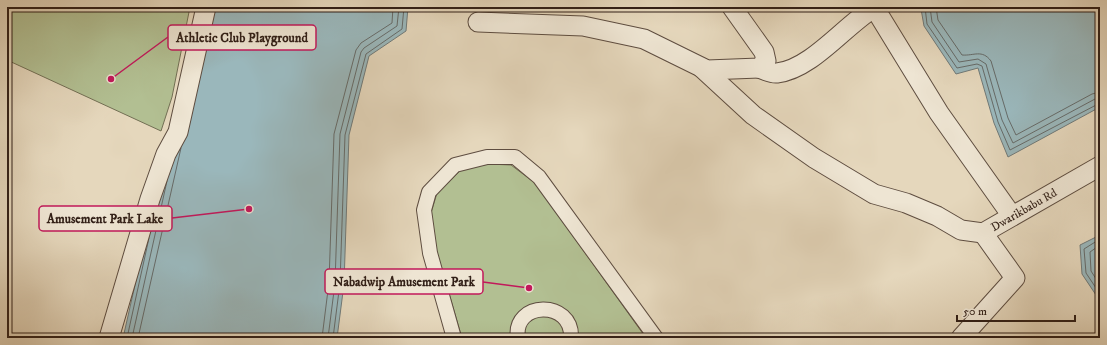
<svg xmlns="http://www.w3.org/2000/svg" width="1107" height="345" viewBox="0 0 1107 345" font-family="'IM FELL DW Pica',serif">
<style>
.green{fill:#b2bf92;stroke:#726f54}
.water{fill:#9ab7bb;stroke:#707a79}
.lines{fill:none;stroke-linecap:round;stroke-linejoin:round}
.shore{stroke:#666b69;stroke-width:1}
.pedestrian-casing{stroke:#5e4d40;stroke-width:16}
.minor-casing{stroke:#5e4d40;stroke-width:21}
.pedestrian{stroke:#eee5d3;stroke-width:14}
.minor{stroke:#eee5d3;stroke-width:19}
.labels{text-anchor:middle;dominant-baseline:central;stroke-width:3.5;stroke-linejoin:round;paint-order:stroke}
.street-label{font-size:12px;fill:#311f17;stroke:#eee5d3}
.leader{fill:none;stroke:#c2185b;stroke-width:1.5}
.callout-dot{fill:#c2185b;stroke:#eee5d3;stroke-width:1.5}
.callout{fill:#eee5d3;stroke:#c2185b;stroke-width:1.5}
.callout-label{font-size:13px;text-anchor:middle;font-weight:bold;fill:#311f17}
</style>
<rect width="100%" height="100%" fill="#e5d7bc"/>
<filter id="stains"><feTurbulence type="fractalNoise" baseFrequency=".005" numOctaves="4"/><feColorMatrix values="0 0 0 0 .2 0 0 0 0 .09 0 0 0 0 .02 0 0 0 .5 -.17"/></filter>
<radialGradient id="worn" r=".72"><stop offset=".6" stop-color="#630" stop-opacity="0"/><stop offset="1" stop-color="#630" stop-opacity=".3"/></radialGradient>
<g class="green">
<path d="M7,7H190L172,97L161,131L7,60Z"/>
<path d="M488,164L511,165L535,183L646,338H462L436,249L431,213L437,193L461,170Z"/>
</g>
<g class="water">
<path d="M198,7H408L406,31L369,56L349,135L344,284L337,338H123Z"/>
<path d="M925,7H1100V107L1008,157L994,123L978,68L956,74L924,26L921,9Z"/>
<path d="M1100,235V301L1082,274L1080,245Z"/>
</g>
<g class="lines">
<g class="shore">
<path d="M925,7L927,24L957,68L977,64L982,66L998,122L1010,150L1100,103"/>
<path d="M930,7L932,22L959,62L978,59L986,64L1002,120L1013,143L1095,99L1100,98"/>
<path d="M936,7L938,20L962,55C974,56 982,49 991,61L1008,118L1016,135L1092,94L1100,92"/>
<path d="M1100,239L1084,249L1086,273L1100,294"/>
<path d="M1100,245L1090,252L1091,271L1100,285"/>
<path d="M127,338L149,238"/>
<path d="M132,338L167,181"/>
<path d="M138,338L181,148"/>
<path d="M322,338L329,282L334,134L356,50L361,43L392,23L393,7"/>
<path d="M328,338L335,283L340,134L361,52L364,48L397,26L399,7"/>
<path d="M333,338L340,283L345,135L366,54L402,29L404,7"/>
</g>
<g class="pedestrian-casing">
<g id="pedestrian">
<path d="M454,338L430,253L424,210L429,192L455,165L487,157H515L539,177L656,338"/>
<path d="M518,338C512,301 573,299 571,338"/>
</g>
</g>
<g class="minor-casing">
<g id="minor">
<path d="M874,7L939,113L1012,216"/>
<path d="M478,22L583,26L644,39L707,70L759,68L766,61L764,52L732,7"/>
<path d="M702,68L753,115L814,158L874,194L906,203L937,216L961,230L983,233"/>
<path d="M759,68C764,70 772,74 777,73C812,69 845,25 875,7"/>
<path id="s1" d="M983,233L1100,166"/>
<path d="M109,338L150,199L166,154L178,132L206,7"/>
<path d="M961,338L1015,278L983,233"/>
</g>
</g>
<use href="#pedestrian" class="pedestrian"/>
<use href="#minor" class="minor"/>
</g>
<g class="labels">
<g class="street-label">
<text stroke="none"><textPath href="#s1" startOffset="47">Dwarikbabu Rd</textPath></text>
</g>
</g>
<path class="leader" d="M111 79L168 37M249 209L172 218M529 288L483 282"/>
<g class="callout-dot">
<circle cx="111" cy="79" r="4"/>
<circle cx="249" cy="209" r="4"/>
<circle cx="529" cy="288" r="4"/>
</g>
<g class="callout">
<rect x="168" y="25" width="148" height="25" rx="4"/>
<rect x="39" y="206" width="133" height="25" rx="4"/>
<rect x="325" y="269" width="158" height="25" rx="4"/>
</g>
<g class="callout-label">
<text x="242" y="42">Athletic Club Playground</text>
<text x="105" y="223">Amusement Park Lake</text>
<text x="404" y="286">Nabadwip Amusement Park</text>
</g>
<rect width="1107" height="345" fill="none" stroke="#e5d7bc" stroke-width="24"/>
<rect x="8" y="8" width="1091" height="329" fill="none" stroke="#311f17" stroke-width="2"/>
<rect x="12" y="12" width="1083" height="321" fill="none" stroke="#311f17"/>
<path d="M957 315v6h118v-6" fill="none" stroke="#311f17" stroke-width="2"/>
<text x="963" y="315" font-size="12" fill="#311f17" stroke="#eee5d3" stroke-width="3" paint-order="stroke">50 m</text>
<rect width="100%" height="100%" filter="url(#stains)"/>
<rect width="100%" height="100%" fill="url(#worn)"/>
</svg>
